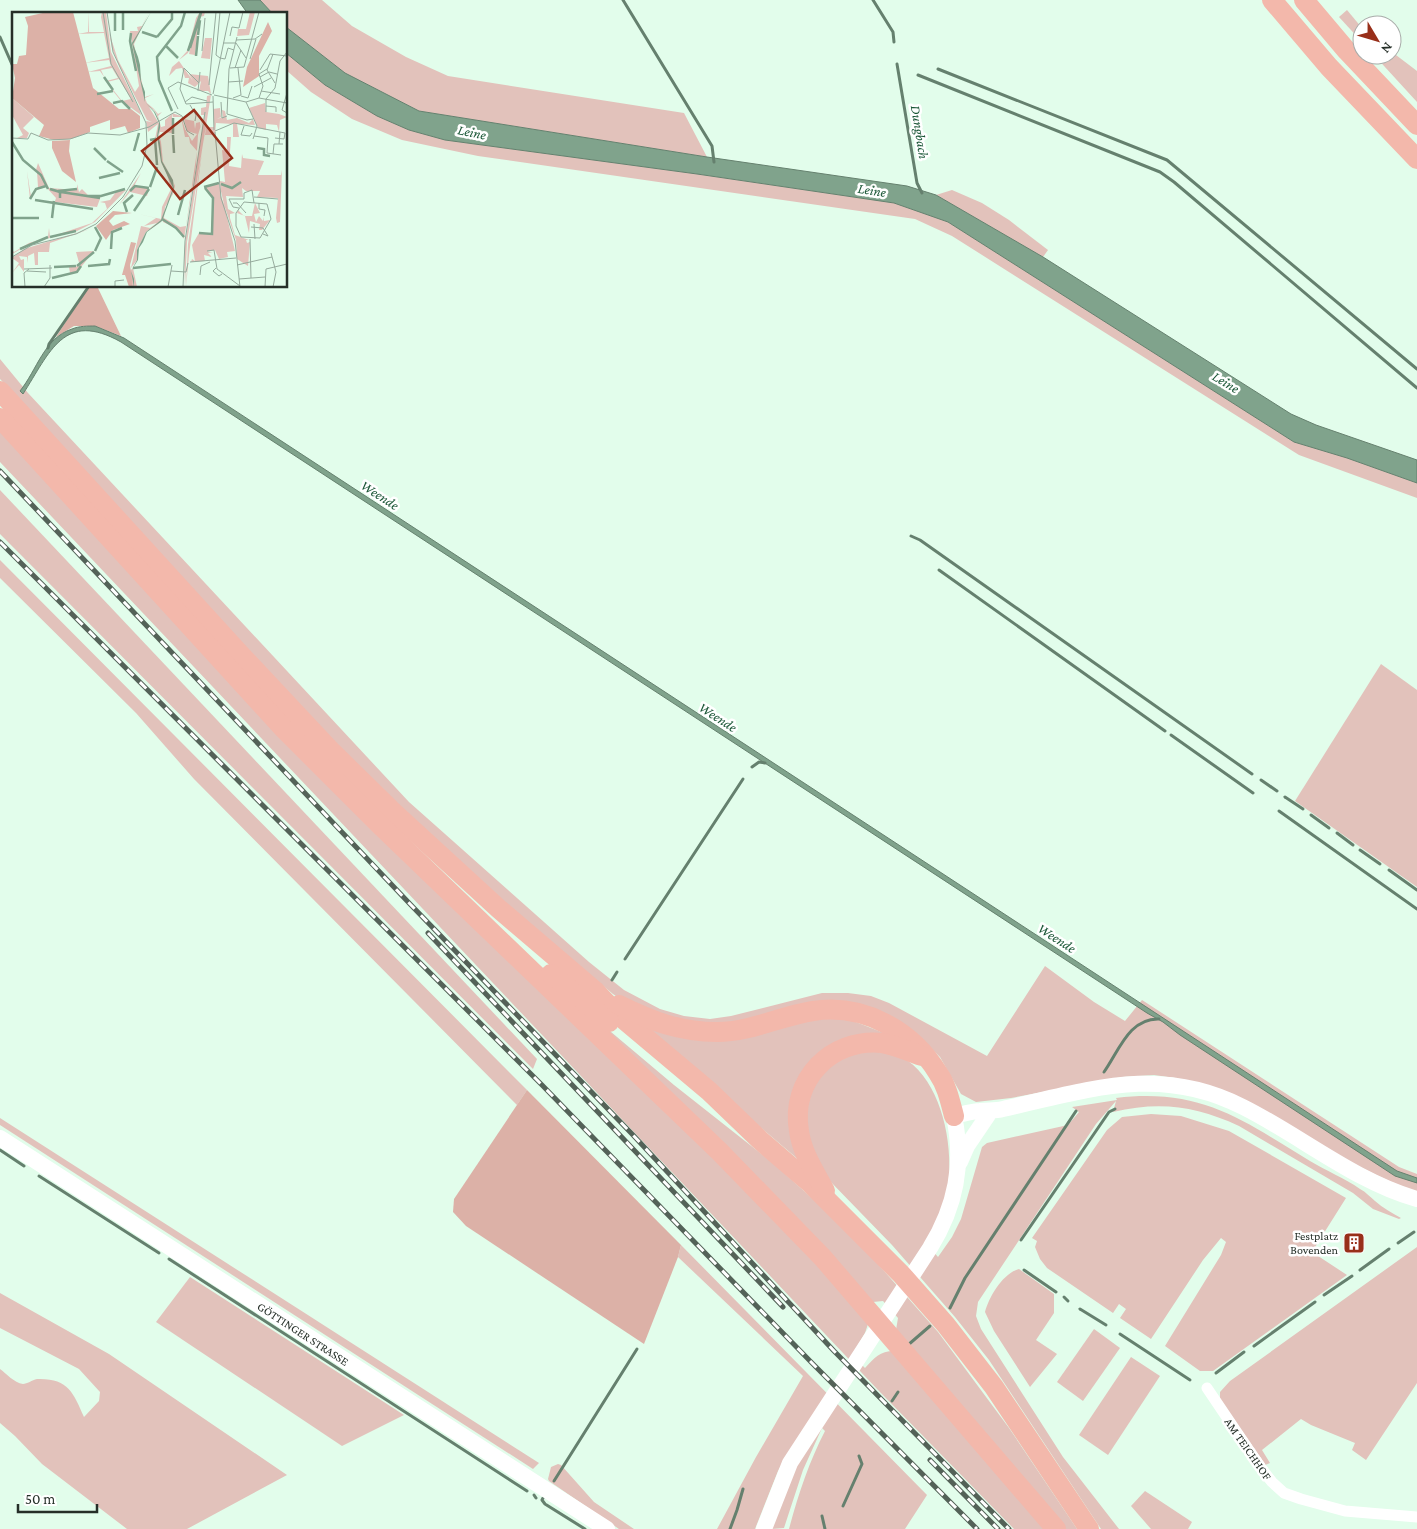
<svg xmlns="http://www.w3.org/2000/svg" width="1417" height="1529" viewBox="0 0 1417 1529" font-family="'Crimson Pro',serif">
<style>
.green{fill:#e2c2bb}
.forest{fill:#dcb1a7}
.water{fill:#80a38c;stroke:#65806e}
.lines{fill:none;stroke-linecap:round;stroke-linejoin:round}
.stream{stroke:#65806e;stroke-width:3}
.street{stroke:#fff;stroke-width:11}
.secondary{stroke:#fff;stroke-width:16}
.highway{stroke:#f3b8ab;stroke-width:20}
.rail-casing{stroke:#546258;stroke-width:5}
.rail{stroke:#fff;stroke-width:3;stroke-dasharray:9;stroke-linecap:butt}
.labels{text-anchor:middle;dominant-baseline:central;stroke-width:5;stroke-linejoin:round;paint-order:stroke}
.poi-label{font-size:12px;fill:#252f28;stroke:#fff;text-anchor:end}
.street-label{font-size:12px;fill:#252f28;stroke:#fff}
.water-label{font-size:14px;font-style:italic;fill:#1b5737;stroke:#fff}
.inset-river{fill:none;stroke:#80a38c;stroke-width:2.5}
.inset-road{fill:none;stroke:#96ab9d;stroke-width:1}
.view{fill:#982f1a;fill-opacity:0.15;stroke:#982f1a;stroke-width:2.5}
.inset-edge{fill:none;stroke:#252f28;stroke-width:2.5}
</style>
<rect width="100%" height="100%" fill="#e2fdeb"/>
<g class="green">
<path d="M260,0H322L352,26L406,57L448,76L684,113L707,157L419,111L345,73L287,28L286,14H273Z"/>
<path d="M1347,10L1362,28V42L1339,17Z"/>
<path d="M1392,52L1417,71V102L1374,55H1392Z"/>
<path d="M286,53L325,85L377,116L409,130L445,140L697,174L894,203L948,222L1294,442L1347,458L1417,483V498L1299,455L952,236L915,219L478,156L402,140L352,119L311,92L286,70Z"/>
<path d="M952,190L982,203L1009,220L1048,250L1043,257L936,195Z"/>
<path d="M0,359L28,393L409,802L589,962L624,990L660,1009L684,1016L710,1019L731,1016L822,993H848L871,996L889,1003L987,1056L1045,966L1094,1002L1125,1021L1142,1000L1399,1167L1417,1174V1193L1389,1181L1175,1078L1154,1075L1122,1077L1011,1098L976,1102L961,1094L940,1057L920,1037L874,1010L704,1027L631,1006L613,994L472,876L368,777L253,657L0,379Z"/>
<path d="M0,426L778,1219L868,1324L865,1333L852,1355L865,1368C874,1358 880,1351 894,1351L1048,1529H1014L878,1390L0,462Z"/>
<path d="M0,490L537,1059L533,1069L0,534Z"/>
<path d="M0,560L527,1090L517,1105L194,779L136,713L0,578Z"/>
<path d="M1381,664L1417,690V887L1295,801Z"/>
<path d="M566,994L674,1085L774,1164L815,1201L869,1254L938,1332L1009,1428L1077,1529H1063L896,1330L898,1318L883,1301L873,1302Z"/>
<path d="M631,1017L654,1029L843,1017L894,1037L806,1071V1166Z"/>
<path d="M861,1050C872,1052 893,1052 902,1057C947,1082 959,1167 942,1211C938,1222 931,1232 925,1242L938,1257L952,1237L961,1219L982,1147L987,1143L1068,1125L1079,1112L1072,1107L1117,1100L1116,1098C1201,1088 1241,1119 1310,1161C1326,1171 1345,1178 1360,1189C1366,1192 1370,1197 1375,1201C1383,1208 1392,1213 1401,1218L1399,1219L1373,1209L1353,1193L1239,1126C1196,1106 1160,1101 1113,1112L1116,1101L1096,1124L978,1302L976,1316L981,1329L1063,1457L1119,1529H1101L989,1360L955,1317L892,1245L827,1178L804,1131L811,1086L824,1068Z"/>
<path d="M1151,1114L1181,1116L1229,1131L1346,1198L1312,1252L1347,1275L1213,1371H1200L1165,1346L1221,1255L1226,1242L1221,1238L1203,1260L1151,1339L1120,1318L1126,1309L1119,1304L1113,1313L1047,1268L1040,1259L1035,1247L1037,1241L1032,1238L1107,1130L1122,1117Z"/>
<path d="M0,1118L539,1463L533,1469L0,1125Z"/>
<path d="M681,1245L927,1495L905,1529H789C798,1495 809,1462 825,1431L822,1428L803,1470L784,1528L771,1529L785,1458L778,1471L755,1529H717L756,1457L803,1376L678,1257Z"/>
<path d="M1417,1247V1383L1366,1460L1352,1450L1355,1443L1311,1425L1301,1419L1262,1450L1270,1463L1265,1465L1220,1401V1392L1230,1381Z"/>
<path d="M1019,1269L1054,1294V1313L1036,1340L1057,1354L1030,1387L994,1331L985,1312C989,1297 1003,1273 1019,1269Z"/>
<path d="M190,1277L404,1415L342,1446L156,1322Z"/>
<path d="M0,1293L109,1354L287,1475L187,1529H127L42,1464L15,1436L0,1423V1369C6,1373 14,1383 23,1384C27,1384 32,1380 37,1379C68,1378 73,1392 84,1417L99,1401L100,1392L79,1369L0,1328Z"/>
<path d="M1094,1329L1120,1348L1083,1401L1057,1382Z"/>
<path d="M1131,1357L1160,1376L1108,1455L1079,1435Z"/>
<path d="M558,1464L561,1465L594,1502L634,1529H619L549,1481L548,1479L551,1467Z"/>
<path d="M1145,1491L1192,1522L1188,1529H1151L1131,1506Z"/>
</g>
<g class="forest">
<path d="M89,286H97L121,336L95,326H74L56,337Z"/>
<path d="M527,1090L681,1245L678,1257L644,1344L466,1226L453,1212L454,1199Z"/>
</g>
<g class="water">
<path d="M238,0H260L273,14H248Z"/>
<path d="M286,27L345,73L419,111L707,157L907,186L936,195L1043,257L1291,414L1316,425L1417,460V483L1347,458L1294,442L948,222L894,203L697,174L445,140L409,130L377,116L325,85L286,53Z"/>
<path d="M95,326L124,338L1397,1171L1417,1178V1183L1395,1176L1180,1035L1163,1022L1147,1013L121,342C64,310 50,352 23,394L20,391C37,370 44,338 72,329C79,326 88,326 95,326Z"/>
</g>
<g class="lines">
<g class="stream">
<path d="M623,0L712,146L714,162"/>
<path d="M873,0L893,32L894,42"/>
<path d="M0,37L14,69"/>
<path d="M897,64L917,183L922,193"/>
<path d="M938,69L1167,160L1417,369"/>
<path d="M918,75L1160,172L1174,182L1417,388"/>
<path d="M48,348L49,344L89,286"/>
<path d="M911,536L920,540L1252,774"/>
<path d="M939,570L1165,731"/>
<path d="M1171,735L1253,793"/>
<path d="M752,767L759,762L765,763"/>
<path d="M1261,780L1277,791"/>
<path d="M1285,797L1303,809"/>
<path d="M1279,811L1417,909"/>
<path d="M1311,815L1329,828"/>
<path d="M1337,833L1353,845"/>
<path d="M1360,850L1380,864"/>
<path d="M1389,870L1417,890"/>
<path d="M625,959L743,779"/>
<path d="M612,980L617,972"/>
<path d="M1104,1072C1119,1051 1129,1018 1159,1019"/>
<path d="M0,1150L24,1166"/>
<path d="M39,1176L159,1253"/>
<path d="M1021,1240L1109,1112L1115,1109"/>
<path d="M1398,1243L1414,1232"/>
<path d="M169,1259L527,1491"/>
<path d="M1024,1270L1056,1292"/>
<path d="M1360,1270L1389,1249"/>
<path d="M1324,1295L1352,1276"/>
<path d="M1064,1297L1068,1301"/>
<path d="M950,1308L965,1278L1076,1111"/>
<path d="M1080,1309L1106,1325"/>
<path d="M1120,1334L1190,1380"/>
<path d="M908,1345L930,1326"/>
<path d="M1254,1346L1315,1302"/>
<path d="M1216,1373L1244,1352"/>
<path d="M892,1401L898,1392"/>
<path d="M554,1481L637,1349"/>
<path d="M534,1495L536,1498"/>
<path d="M543,1498L542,1500L545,1504L585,1529"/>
<path d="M843,1506L862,1464L859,1456"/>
<path d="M822,1516L825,1529"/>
<path d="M730,1529L737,1510L743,1489"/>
</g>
<path class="street" d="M1207,1388L1261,1468L1272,1482L1284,1493L1301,1499L1345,1511L1417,1517"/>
<g class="secondary">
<path d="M0,1138L607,1529"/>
<path d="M960,1162L967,1146L988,1115"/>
<path d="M764,1529L790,1463L930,1248C956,1206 964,1164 954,1116C963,1114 972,1111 980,1111C988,1110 995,1111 1003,1109C1088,1090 1160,1064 1243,1107C1301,1136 1354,1181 1417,1199"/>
</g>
<g class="highway">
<path d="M1272,0L1329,67L1417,159"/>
<path d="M1304,0L1347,51L1417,125"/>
<path d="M0,391L239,653L332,752L390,809L499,909L594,990L615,1012L709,1091L760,1140L810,1183L901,1274L946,1325L994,1387L1089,1529"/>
<path d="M0,418L284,729L381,826L720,1152L823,1258L1056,1529"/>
<path d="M551,974L609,1022"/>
<path d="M619,1005C651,1021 680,1032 717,1032C750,1032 781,1016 813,1011C864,1003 912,1031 938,1073C947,1086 950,1101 954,1116"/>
<path d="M825,1191C815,1172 802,1153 799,1131C790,1080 831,1038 882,1043C896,1045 909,1052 922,1056"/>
</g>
<g class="rail-casing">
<g id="rail">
<path d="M0,471L410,904L633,1135L834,1351L1009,1529"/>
<path d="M0,542L542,1085L812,1363L977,1529"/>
<path d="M428,933L783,1307"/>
<path d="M930,1460L998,1529"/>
</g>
</g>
<use href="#rail" class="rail"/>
</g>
<defs>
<g id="building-square" transform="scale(1.125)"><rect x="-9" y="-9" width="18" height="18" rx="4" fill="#982f1a" stroke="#fff"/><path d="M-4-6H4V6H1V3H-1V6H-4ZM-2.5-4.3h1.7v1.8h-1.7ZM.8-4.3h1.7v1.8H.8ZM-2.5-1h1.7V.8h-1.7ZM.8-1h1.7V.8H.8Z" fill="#fff"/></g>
</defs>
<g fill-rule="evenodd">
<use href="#building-square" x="1354" y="1243"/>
</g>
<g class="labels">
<g class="poi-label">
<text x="1338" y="1236">Festplatz<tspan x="1338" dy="14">Bovenden</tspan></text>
</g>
<g class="street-label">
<text transform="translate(303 1334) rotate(33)">GÖTTINGER STRASSE</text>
<text transform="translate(1248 1449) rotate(55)">AM TEICHHOF</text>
</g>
<g class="water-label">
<text transform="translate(472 132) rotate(12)">Leine</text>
<text transform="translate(920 132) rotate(81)">Dungbach</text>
<text transform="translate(872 190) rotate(9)">Leine</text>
<text transform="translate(1226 382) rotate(31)">Leine</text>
<text transform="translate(380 495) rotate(33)">Weende</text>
<text transform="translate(718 717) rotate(33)">Weende</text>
<text transform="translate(1057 938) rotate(33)">Weende</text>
</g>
</g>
<g transform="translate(12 12)">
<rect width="275" height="275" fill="#e2fdeb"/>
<path d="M76,0L77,20H92L89,5L90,0H94L99,40L128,99L132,116L129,103L110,89L100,91L109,89L101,79L85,82L101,78L88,59L76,60L99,54L97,48L72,51L97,46L92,21L66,22L76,20ZM100,56L106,66L94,69L89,58ZM107,67L119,87L110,89L95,70ZM137,0L122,32L133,85L142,82L133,86L135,91L142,97L146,102L150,100L146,104L149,115L153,114V108L160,102L161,121L148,120L147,123L149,130L151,150L160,166L163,174L161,182L153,195L152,206L168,215L174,214L185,139L178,131L177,125H173L169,105H161L160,101L169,104L173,117L180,129L185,122L175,119L172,107L182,109L183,117L184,111L188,110V115L192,103H189V96L194,95L195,84L199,83L175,230L173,275L172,239L193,100L186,123L184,154L172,227L166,217L151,210L150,206L149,210L134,220L125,238V248L119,256V258L121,256L125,275H121L118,260L129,214L138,216L145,211L132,214L144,206L122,201L149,207L150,195L159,177L154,159L160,170L161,180L162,173L161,168L150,149L146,124L148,112L144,101L142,98L137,95L148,113L145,125L143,127L146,112L136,120L134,109L140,110L135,108L106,51L100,36L97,20L106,48L123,80L127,74L118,19H126L125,15L130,14ZM188,0H193L192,4L187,5L183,43L177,42L185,8L176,41L167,48L176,38L184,6ZM238,0H243L237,23L225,24L226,17H234ZM193,26H200L198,47L189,46ZM167,49L181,69L177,62L196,64L199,82L196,79H187L189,69L183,75L176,71L177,66H173L170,56L164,57L157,64L160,55ZM0,86L22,105L11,116L17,121L15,126H5L11,123L0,103ZM268,90L267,102L275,105L268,108L267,120L265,113L254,112V118L246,116L237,96L253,91L254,100L267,102ZM208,96L209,105L205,107L211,105L210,98L213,99L215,108L225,106L237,111L241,107L243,113L225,112L227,125H221V112L204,111L203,123H193L192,130L194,115H202L201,97ZM215,125H219L217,154L229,156L230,142L231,146L252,149L246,163H269L270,158L268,210L265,211L264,206L266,186L245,185L248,179H234L230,176L231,185L214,184L216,197L223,201L218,202V206L223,223L237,228H234L235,231L238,230L236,254L225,247L224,228L209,184L208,169L213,170L210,138L215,139ZM190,140L177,243L174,275L176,232ZM192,140L180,233L187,221H199L201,186L192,175L207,171L223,239L215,240L216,245L207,247L203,238L195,240H201L196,241L200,245L192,243L193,249L179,250L180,247L183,249L180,233ZM26,151L37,176L65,178V172L67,180L70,177L76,183L89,184L85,195L35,189H43L44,186L34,175L24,178L18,187L15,159L19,185L26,175L25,160L33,173L24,158ZM129,161L122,174L137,176L135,184L118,180L107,193ZM114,178L83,210L65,219L22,230L0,242V238L2,240L17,231L36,225L37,216L38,225L80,211L95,197L93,191L88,190L98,188L104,180ZM243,191L248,201L242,202L244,210L247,204L251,209L252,205V209L258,208L250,218H247L248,212L238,209L237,221L233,204L225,201L226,198L232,204H240ZM78,217L38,231L37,240H26V253H23L22,241L16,244V251L15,245L7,244L9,248L12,247V260L7,253L0,261L7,251L0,246L12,237ZM82,239L65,260L58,261L57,255L68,254L64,240Z" fill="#e2c2bb" fill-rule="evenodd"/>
<path d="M35,0H61L81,76L107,97H119L128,104V116L116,121L113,114L98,118V108L78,115V120L59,127L42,128L27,124L32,113L0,86L3,66L0,52H5L7,44L14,43L16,14L13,5ZM256,10L260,19L247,44V64L231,75L235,55ZM58,128L57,139L64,170L50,159L40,136V129ZM101,199L120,201L103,203L97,209L101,214L112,209L118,212L101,218L94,228L84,214ZM119,230L124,231L118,253L121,275H117L113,263H110Z" fill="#dcb1a7"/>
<path d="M139,0L121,32L126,45L128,53L129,69L133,80V90L143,100L148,111V116L146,124L148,131L150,149L161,168L162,176L150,209L135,220L131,230L127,236L126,248L119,259L122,267V275L119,259L125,248V238L134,220L149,208L161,176L149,150L145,124L147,111L142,100L133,90L120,31Z" fill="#80a38c"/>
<path class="inset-river" d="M103,0V19M111,18V0M130,20L145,25M119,21L118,29L124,59M186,23L188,8M145,25L160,7V0M154,34L166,46M178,36L189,1M176,39L189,0M184,44L186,24M92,65L101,78M85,82L101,79M101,91L110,89L118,97M160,99L147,68L145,45L169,14L173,0M161,106V122M161,123L162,141M138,128L143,127L145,153M0,130L11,148L29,163L36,177M82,136L94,148M245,136L252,137V143L258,144M122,139L127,121M95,149L111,160M87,166L108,161M209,172L220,176L229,170M138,175L145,155M192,175L207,171M38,177L48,180V186M46,179L65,177M118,179L123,174L137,176M49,180L88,186M75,184H89L113,177M18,187L24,177L34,174M23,188L81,197M122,199L137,177M115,200L112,191L121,183M166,203L173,178M0,206H27M40,206L42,189M150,207L164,216L172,225M187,221L200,222L201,186L193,176M38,225L64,219M8,237L36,225M99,237L100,220L110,216M83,239L89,226L83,215M65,254L82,240M76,254L97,252L98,247M42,255L64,254M121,256L159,252M40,266L65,260L69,254"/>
<path class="inset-road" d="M91,0L99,52L121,90M208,0L204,43L208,46M218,24L220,15L227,16L231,0M225,25L217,57L215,102L235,108L241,107M224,28L243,27L250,22M211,31H224L234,46M190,39L193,6M261,42L255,58L263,71M208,46L213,47L216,36L222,38M238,47L244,27M172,56L168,77L174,92M172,56L187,71M218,56L232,55L247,0M223,56L229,38M248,58L258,42L275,44M248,65L257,60L265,62M216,70L231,69M197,73L204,0M242,75L259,66M186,79L188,60M249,79L268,82M275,81L270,98L275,101M201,82L218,0M202,83L234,90L247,86L275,91M201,84L202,118M229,84L236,86L240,74M221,86L229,83L226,56M247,86L251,74L247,62L255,57M173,90L180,85L195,89M209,90L210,106L215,104M234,90L245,114L241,127M174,92L201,90M178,93L184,103L183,109M254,94L264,95V100M166,97L156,76L166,70L200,83M254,100V87L263,76L268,49L275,40M232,114L229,123L238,124L240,121M203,119L222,111L273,121L272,127L263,126M203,120L209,186L223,229L228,275M268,120L267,132H271M242,124L256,126L255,141L269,143M0,126L16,127L19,121L36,128L58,127L76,121L108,123L137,115L163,100L170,104L175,119L182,123M261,142L262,132H267M242,185L266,187M232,187V181L240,178L242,191M221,191H225L234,201M247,191V197L253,198L252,204M227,196L221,195L217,187H232M242,212L243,227M239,215L251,216L256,224L251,222M229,225L248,226L259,207L255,192L232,190M229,225L224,214V201L232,190M238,227L239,266M195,239L202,238L205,257L228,274M259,241L264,260L261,275M0,245L20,233L64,222L84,212L111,185L130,154L135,133L134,111L101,40L95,0M178,250L224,246M225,253L260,245M204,256L201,259L207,264L210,262M12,257L40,256M15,259L34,260M159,259L174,260L176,251M188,263L189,254L198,250M227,267L253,265M13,275L12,261L17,257M32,275L38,266V253M103,275V269L112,268M156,275L160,253M171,275L173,229L193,100M253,275L254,257L275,252"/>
<path class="view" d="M182,98L220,146L168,187L130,139Z"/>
<rect width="275" height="275" class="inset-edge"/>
</g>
<g transform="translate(1377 40) rotate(128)"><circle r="24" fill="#ffffff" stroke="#a8aca9"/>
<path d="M0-4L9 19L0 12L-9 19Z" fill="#982f1a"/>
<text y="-8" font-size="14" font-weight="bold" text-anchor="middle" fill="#252f28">N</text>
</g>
<path d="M18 1504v8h79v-8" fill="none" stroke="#252f28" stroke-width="2.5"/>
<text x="25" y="1504" font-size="15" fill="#252f28" stroke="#ffffff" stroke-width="4" paint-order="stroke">50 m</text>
</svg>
